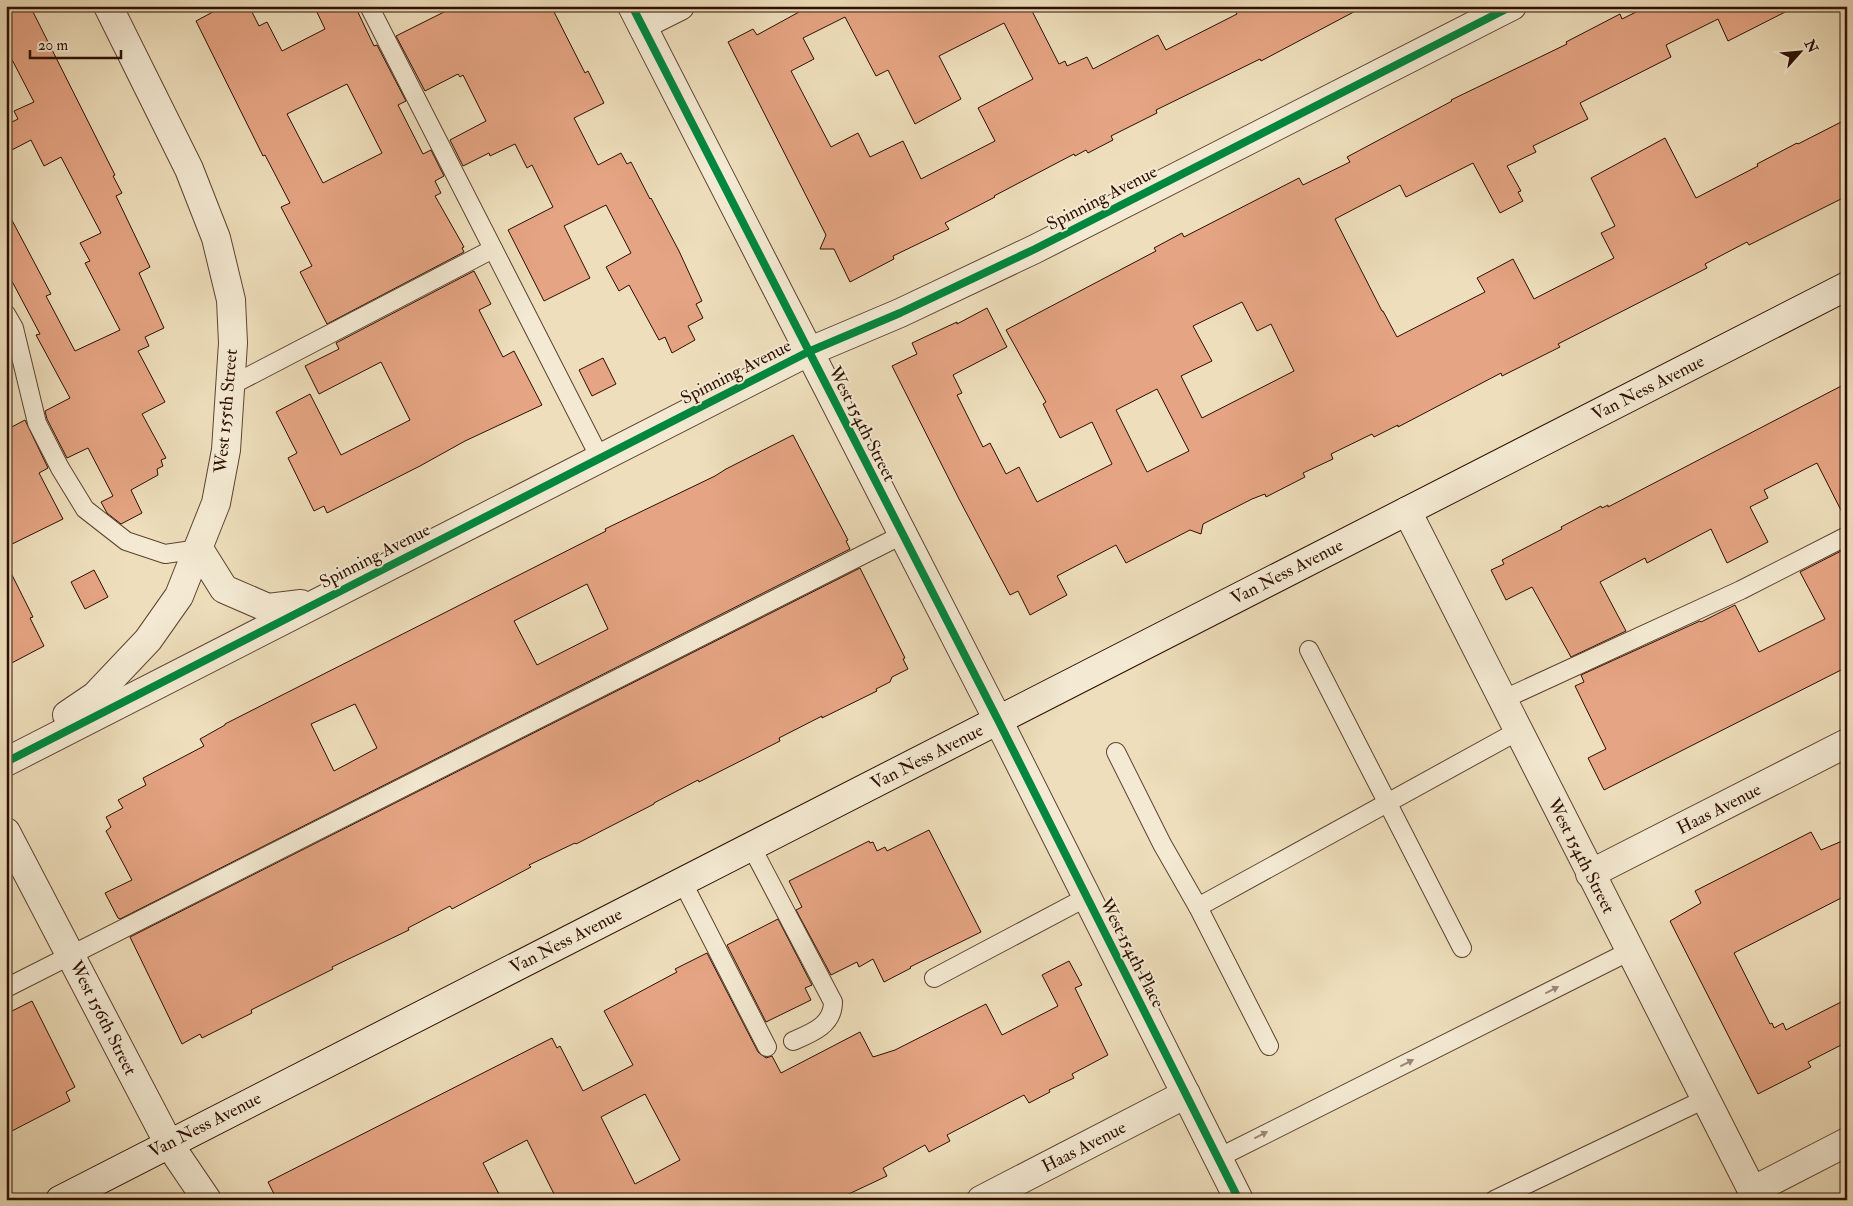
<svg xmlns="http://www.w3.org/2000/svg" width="1853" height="1206" viewBox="0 0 1853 1206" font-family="'IM FELL Double Pica',serif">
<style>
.building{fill:#e5a483;stroke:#2d0f01;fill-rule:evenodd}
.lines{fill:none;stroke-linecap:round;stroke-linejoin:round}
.service-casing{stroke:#5d4330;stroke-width:20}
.minor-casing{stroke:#5d4330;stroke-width:30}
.secondary-casing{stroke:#2d0f01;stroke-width:30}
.service{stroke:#f4ead3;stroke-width:18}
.minor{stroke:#f4ead3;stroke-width:28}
.secondary{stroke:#f4ead3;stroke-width:28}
.cycleway-casing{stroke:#f4ead3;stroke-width:11}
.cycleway{stroke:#00873e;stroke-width:8}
.oneway{fill:#9a8774}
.labels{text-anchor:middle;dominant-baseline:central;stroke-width:4;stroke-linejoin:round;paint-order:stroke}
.street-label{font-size:18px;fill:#2d0f01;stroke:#f4ead3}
</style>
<rect width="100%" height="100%" fill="#eedebb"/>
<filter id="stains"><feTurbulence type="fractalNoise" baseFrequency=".004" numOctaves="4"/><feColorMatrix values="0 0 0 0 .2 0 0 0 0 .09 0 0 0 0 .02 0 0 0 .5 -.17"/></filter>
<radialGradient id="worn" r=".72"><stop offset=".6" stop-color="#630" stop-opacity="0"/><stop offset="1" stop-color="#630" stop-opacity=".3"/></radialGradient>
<g class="building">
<path d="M6,6H30L115,175L113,176L122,193L116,196L150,267L139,273L164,328L145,337L149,346L138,351L165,402L142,414L166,458L161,460L163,466L157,469L158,475L131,490L142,513L121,524L107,513L101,502L113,496L88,448L67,458L47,419L45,411L70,398L36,335L40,334L6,270V209L51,294L46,296L75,351L120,330L85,263L90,261L80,243L101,233L61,157L44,166L31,140L6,153V125L18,119L14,111L34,102L6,48Z"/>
<path d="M224,6H249L259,26L267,22L282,51L325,29L314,6H355L374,46L377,45L406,101L398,105L423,154L431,150L444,176L435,181L441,193L435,196L464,247L462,248L464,252L327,324L300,272L312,266L281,207L290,203L265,155L263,156L196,21ZM347,84L382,153L323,183L287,114Z"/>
<path d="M456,6H551L585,73L588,71L604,103L574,118L598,165L621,153L627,164L631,162L650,199L651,198L679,251L702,301L696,304L703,318L688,326L695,340L672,353L665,337L659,340L629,285L619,291L606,267L631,253L606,205L564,226L590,278L544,301L508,230L553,207L532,165L527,168L515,144L490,156L489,153L463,166L450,140L486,121L463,75L460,77L458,74L425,91L396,36Z"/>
<path d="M810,6H1036L1031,9L1059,64L1065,61L1067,66L1087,57L1093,69L1158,35L1166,50L1237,14L1233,6H1365L1261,61L1260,59L1156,110L1157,113L1111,136L1113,140L1088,153L1086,150L1075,156L1074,154L994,196L995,197L945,223L949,229L893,256L894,259L850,282L834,249H820L826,235L728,42L753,29L757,35ZM845,17L876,76L888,70L915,124L961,99L939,56L1004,23L1033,79L978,108L995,141L921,179L903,141L870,157L858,133L831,147L791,71L814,59L803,38Z"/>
<path d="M1648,6H1797L1728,41L1718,19L1666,45L1671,57L1580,103L1588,119L1533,146L1536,152L1507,166L1521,191L1518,192L1523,201L1500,213L1473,163L1406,197L1400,185L1335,219L1382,311H1383L1397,337L1485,292L1477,278L1513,259L1534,299L1614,258L1601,233L1615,226L1591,178L1665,138L1696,198L1758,166L1757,164L1797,143L1798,144L1847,119V196L1749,245L1747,242L1705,264L1707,268L1558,344L1560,347L1502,376L1501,373L1398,427V425L1374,437L1372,434L1331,454L1333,459L1303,473L1305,477L1266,497L1265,494L1252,499L1203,524L1201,534L1190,530L1126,563L1116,545L1057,576L1067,595L1030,615L1018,591L1010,595L959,499L892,366L917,354L912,343L957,322V324L987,308L1007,347L953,375L962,393L957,395L983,447L990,443L1006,474L1019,467L1037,502L1112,464L1092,422L1060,438L1043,404L1046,402L1006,330L1156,251L1154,248L1182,233L1184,237L1299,178L1303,185L1350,162L1347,157L1452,101L1451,100L1567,44L1566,42L1620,14L1622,19ZM1242,302L1257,331L1271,324L1294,371L1202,418L1181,376L1212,361L1193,326ZM1157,389L1189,451L1147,472L1116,410Z"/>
<path d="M474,271L491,304L479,310L503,357L514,351L542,405L465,441L420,466L327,513L324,506L314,511L288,458L297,453L276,412L310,394L341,455L410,420L381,362L319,394L305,366L339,349L336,343Z"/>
<path d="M603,358L616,384L592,396L579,370Z"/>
<path d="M1847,383V522L1817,463L1764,490L1768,498L1750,507L1768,542L1727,563L1711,529L1647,563L1645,558L1600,582L1626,631L1571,657L1532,587L1506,600L1491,570L1504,564L1502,560L1562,529L1561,527L1601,506L1602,508L1608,505V507Z"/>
<path d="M25,420L48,468L39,473L63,519L6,547V430Z"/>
<path d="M793,435L848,540L846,541L850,549L120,919L118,918L105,893L132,880L106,831L111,827L106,817L123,808L118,800L146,785L143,778L204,746L200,739L225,725V724L606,531L605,529L715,476L726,469ZM587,584L608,629L537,665L514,621ZM355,704L377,748L334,771L311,724Z"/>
<path d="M1847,548V667L1604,790L1588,758L1606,749L1575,686L1584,682L1581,675L1700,621L1701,622L1735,605L1759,652L1825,619L1800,572Z"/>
<path d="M6,563L33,617L30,618L44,646L6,666Z"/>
<path d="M860,568L905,658L903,659L908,669L892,677L890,682L876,689L877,691L822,718V716L779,738L780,741L699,782L698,780L654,803V804L576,844L575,843L529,865L531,867L452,909L450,906L408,928L409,930L332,967L333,969L251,1010L252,1013L202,1038L200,1034L182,1044L130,937Z"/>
<path d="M94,570L108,597L85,609L71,582Z"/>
<path d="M929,830L981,932L910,967L911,968L884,982L873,959L859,967L857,962L831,975L796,910L802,907L789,881L869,841L870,843L873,842L877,851L885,847L887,851Z"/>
<path d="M1811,832L1821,850L1847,839V895L1734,953L1770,1024L1772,1023L1774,1028L1783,1023L1786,1030L1847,999V1042L1808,1062L1811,1067L1758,1094L1670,921L1701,903L1695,891Z"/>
<path d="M778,919L812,985L805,988L811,1000L766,1022L727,945Z"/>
<path d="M707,953L758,1052L766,1058L772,1056L781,1073L860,1032L873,1057L895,1050L986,1004L1002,1035L1058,1006L1042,975L1069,961L1082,985L1075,988L1108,1055L1072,1074L1074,1078L1049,1090L1050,1092L1029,1103L1024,1095L947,1135L950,1141L929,1152L925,1145L883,1168L887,1176L836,1200H557L527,1140L483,1163L502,1200H277L268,1182L552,1038L557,1048L560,1046L583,1091L633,1065L604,1011L677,972L675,969ZM645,1094L680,1160L635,1184L601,1117Z"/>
<path d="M32,1001L75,1087L66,1092L70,1101L6,1134V1014Z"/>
</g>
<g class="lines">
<g class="service-casing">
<g id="service">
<path d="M369,6L600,458"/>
<path d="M6,314L14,328L37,423L60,468L85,509L126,541L165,554L199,549"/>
<path d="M230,386L493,249"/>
<path d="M1309,650L1462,948"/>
<path d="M1502,700L1741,590L1847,536"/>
<path d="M1116,752L1162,844L1198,907L1518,731"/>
<path d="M751,846L833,1002C833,1025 812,1033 793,1041"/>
<path d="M682,881L767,1047"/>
<path d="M1198,907L1269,1046"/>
<path d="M934,978L1087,897"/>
<path d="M6,988L902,535"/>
<path d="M1218,1158L1630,951"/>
<path d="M1494,1200L1705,1099"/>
</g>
</g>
<g class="minor-casing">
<g id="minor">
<path d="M632,6L998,720L1239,1200"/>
<path d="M642,25L680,6"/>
<path d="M1407,511L1757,1200"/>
<path d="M199,549L224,589L268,608L301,604"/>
<path d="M67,715L95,696L148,640L179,596L216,503L226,450L233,343L231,300L216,238L189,169L108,6"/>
<path d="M6,762L808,352L900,313L1035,249L1512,6"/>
<path d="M6,832L169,1144L207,1200"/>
<path d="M1590,874L1847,743"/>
<path d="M1752,1191L1847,1142"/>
<path d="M981,1200L1186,1094"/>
</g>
</g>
<g class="secondary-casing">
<path id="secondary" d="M60,1200L1847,286"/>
</g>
<use href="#service" class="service"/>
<use href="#minor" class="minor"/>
<use href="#secondary" class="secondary"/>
<g class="cycleway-casing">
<g id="cycleway">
<path d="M632,6L998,720L1239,1200"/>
<path d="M6,762L808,352L900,313L1035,249L1512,6"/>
</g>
</g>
<use href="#cycleway" class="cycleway"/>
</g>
<defs><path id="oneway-solid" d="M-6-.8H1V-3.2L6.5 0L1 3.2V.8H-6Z" transform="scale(1.25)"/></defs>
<g class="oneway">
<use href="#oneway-solid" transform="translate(1552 990) rotate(-27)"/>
<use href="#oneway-solid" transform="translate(1407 1063) rotate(-27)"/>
<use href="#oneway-solid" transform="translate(1261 1135) rotate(-27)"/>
</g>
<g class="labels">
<g class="street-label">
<text transform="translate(1102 198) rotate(-27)">Spinning Avenue</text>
<text transform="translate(736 372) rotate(-27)">Spinning Avenue</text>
<text transform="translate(1648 388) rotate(-27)">Van Ness Avenue</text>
<text transform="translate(226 411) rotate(-85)">West 155th Street</text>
<text transform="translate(862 424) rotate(63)">West 154th Street</text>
<text transform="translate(375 556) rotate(-27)">Spinning Avenue</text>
<text transform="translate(1287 572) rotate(-27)">Van Ness Avenue</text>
<text transform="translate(927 757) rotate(-27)">Van Ness Avenue</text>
<text transform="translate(1719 809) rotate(-27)">Haas Avenue</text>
<text transform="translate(1581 856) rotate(63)">West 154th Street</text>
<text transform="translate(566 941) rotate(-27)">Van Ness Avenue</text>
<text transform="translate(1132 953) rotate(63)">West 154th Place</text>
<text transform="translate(103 1018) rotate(63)">West 156th Street</text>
<text transform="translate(205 1125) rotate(-27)">Van Ness Avenue</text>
<text transform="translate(1084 1147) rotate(-27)">Haas Avenue</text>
</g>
</g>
<rect width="1853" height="1206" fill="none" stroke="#eedebb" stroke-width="25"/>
<rect x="8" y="8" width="1838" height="1191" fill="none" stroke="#2d0f01" stroke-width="2.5"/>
<rect x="12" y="12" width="1828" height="1181" fill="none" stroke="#2d0f01"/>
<g transform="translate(1800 52) rotate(63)" stroke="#f4ead3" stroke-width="4" paint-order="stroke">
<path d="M0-4L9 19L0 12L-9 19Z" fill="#2d0f01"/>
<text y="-8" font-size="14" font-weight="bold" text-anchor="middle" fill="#2d0f01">N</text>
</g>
<path d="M30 50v8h91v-8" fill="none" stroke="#2d0f01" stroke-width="2.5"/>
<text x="38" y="50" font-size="15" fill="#2d0f01" stroke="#f4ead3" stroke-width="4" paint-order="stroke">20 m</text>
<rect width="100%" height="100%" filter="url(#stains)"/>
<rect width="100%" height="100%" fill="url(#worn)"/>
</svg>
